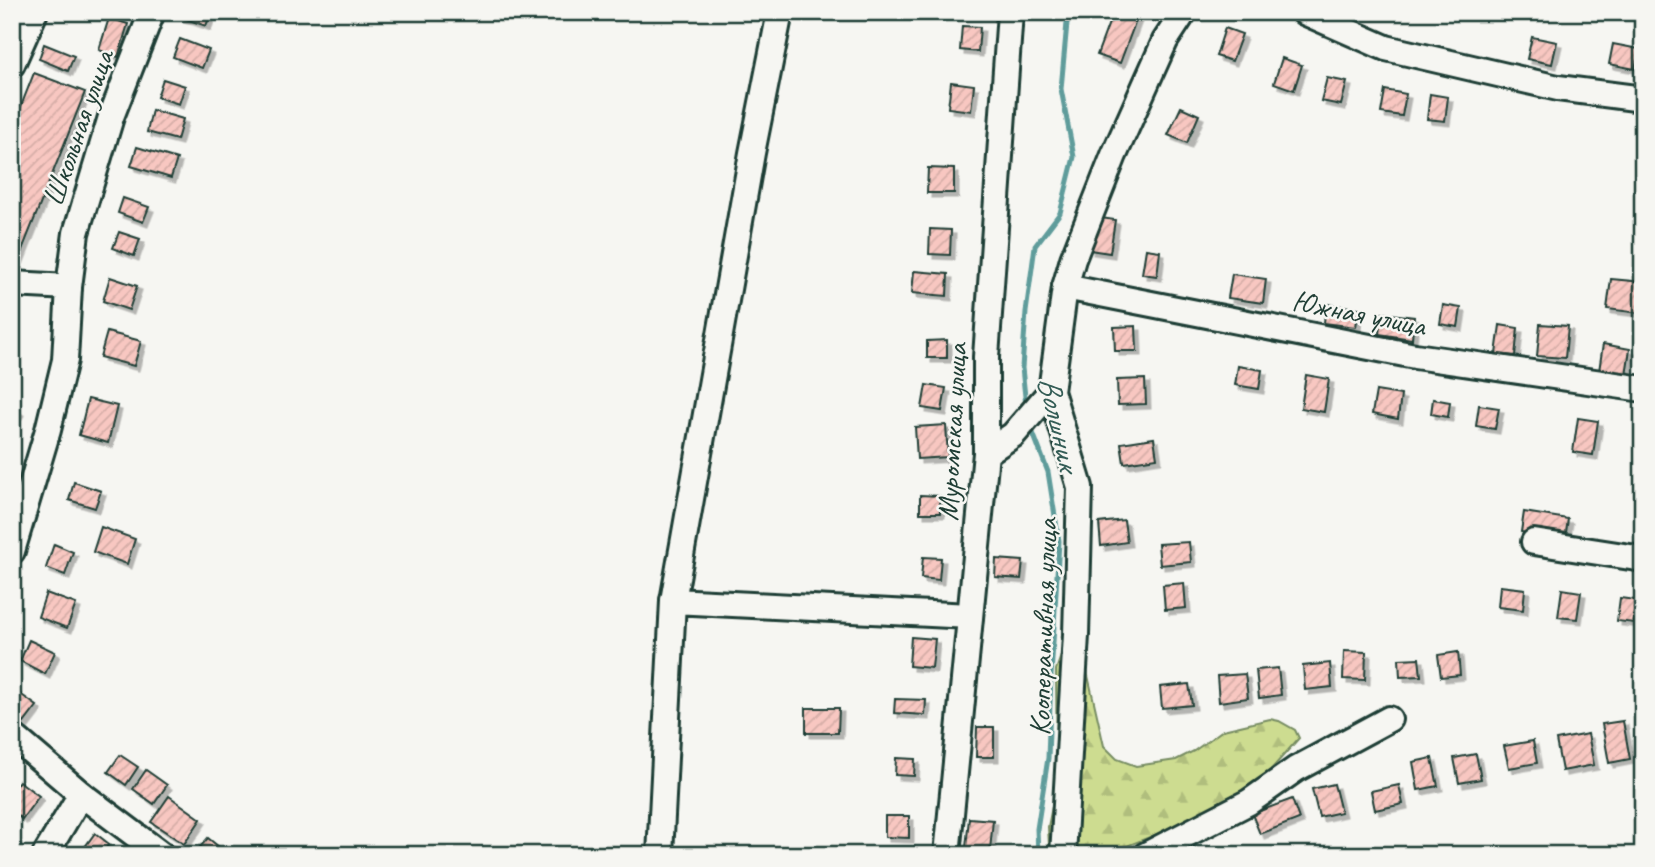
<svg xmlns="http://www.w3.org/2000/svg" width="1655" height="867" viewBox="0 0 1655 867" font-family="Caveat,sans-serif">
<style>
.forest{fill:url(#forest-firs);stroke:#768c62;stroke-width:2}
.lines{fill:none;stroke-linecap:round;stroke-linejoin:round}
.stream{stroke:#5f9c9b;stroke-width:5}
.building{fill:url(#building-hatch);stroke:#1f3d34;stroke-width:2;filter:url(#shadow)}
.minor-casing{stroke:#1f3d34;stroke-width:30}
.minor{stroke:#f6f6f2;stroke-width:24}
.labels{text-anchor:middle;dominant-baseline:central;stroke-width:5;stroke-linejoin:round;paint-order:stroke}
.street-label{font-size:30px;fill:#1f3d34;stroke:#f6f6f2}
.water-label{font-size:32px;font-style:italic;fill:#345d56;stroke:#f6f6f2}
</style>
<defs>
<pattern id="forest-firs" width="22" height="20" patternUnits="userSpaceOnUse" patternTransform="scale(1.75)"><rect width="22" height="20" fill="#cddc90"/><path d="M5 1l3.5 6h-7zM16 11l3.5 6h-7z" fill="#b0be7d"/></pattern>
<pattern id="building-hatch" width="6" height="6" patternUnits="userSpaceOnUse" patternTransform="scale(1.75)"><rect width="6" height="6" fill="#f8c7c1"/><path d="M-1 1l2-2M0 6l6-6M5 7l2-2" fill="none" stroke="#d4aca6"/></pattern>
<filter id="shadow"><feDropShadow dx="4.5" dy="4.5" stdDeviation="0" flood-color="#0004"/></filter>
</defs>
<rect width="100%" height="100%" fill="#f6f6f2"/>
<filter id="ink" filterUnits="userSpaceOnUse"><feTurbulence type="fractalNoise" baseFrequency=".0143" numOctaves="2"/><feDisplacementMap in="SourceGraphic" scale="14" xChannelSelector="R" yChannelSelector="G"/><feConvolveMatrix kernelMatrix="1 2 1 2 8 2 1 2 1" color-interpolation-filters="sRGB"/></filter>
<g filter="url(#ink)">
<path class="forest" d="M1069,647L1084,658L1104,746L1117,759L1136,766L1176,760L1194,751L1223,730L1270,719L1279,721L1295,730L1299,738L1267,774L1237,797L1178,826L1104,855L1076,852L1072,855H1056L1049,845L1048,827L1057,781L1056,670L1062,653Z"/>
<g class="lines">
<g class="stream">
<path d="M1026,406L1022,368L1026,312L1035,246L1060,213L1074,157L1061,89L1068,12"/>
<path d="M1030,425L1048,472L1059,541L1051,676L1048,758L1037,829L1038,855"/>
</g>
</g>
<g class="building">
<path d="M182,12H211L206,26L180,17Z"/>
<path d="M1113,12H1139L1120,63L1097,55Z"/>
<path d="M109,18L128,24L118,57L99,50Z"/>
<path d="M962,26L980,27L978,52L960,50Z"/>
<path d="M1225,28L1242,34L1232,61L1216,56Z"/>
<path d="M1532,37L1557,42L1552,64L1527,59Z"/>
<path d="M180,39L209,50L202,68L173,57Z"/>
<path d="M44,44L74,56L68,71L39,59Z"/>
<path d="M1613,44L1639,49L1635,69L1609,64Z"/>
<path d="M1282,58L1302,65L1294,90L1274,83Z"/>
<path d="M34,73L85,92L16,265L12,263V129Z"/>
<path d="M1327,78L1347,82L1341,105L1321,101Z"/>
<path d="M163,79L185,86L179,104L157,97Z"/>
<path d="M951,82L974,85L971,111L948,108Z"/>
<path d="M1385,90L1406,94L1402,116L1381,113Z"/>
<path d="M1430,94L1448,97L1445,121L1427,119Z"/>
<path d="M1181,107L1199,115L1187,143L1168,135Z"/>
<path d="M152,110L183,119L177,140L147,132Z"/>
<path d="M137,147L177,159L171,178L131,166Z"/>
<path d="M928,168L954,169V193H927Z"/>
<path d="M123,198L149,207L143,222L118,213Z"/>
<path d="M1094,217L1115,220L1110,253L1089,250Z"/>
<path d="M930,229L951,230L950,255L929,254Z"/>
<path d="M119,232L140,239L134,256L113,248Z"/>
<path d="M1146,249L1160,251L1157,276L1142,274Z"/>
<path d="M914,271L948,274L947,296L912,293Z"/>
<path d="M1232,274L1266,279L1263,303L1228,298Z"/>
<path d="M110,277L137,286L129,310L103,301Z"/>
<path d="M1611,279L1643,282L1639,313L1607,309Z"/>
<path d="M1326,304L1359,308L1356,327L1324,323Z"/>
<path d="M1443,305L1461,308L1458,327L1440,324Z"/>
<path d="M1381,313L1414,317L1412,339L1379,334Z"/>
<path d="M1540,324L1568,326L1565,358L1537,356Z"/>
<path d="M1500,325L1518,328L1515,356L1496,354Z"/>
<path d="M1136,326L1137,351H1115L1114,327Z"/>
<path d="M107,332L141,341L134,366L100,357Z"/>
<path d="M947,340V358H927V341Z"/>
<path d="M1603,344L1630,349L1626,375L1599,371Z"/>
<path d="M1238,366L1262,370L1259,389L1235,385Z"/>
<path d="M1306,375L1329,379L1324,412L1301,408Z"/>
<path d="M1145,379L1146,404L1118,405L1117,380Z"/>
<path d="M926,385L946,388L942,411L922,408Z"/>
<path d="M1376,391L1401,395L1398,419L1372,414Z"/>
<path d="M88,399L117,406L108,443L79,435Z"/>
<path d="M1433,399L1450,402L1448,417L1431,414Z"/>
<path d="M1479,405L1499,408L1495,429L1476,426Z"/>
<path d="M12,407L19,411L12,421Z"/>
<path d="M1578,418L1598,421L1593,455L1573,452Z"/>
<path d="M946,425L948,457L917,459L915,427Z"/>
<path d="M1154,438L1157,458L1124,463L1121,443Z"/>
<path d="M74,482L101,491L95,508L69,500Z"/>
<path d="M920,495L940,496V513H920Z"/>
<path d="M1524,512L1568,519L1565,539L1521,532Z"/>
<path d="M1124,520L1127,542L1101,546L1099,523Z"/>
<path d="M1640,526H1643V544L1637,543Z"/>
<path d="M101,527L135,539L127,564L93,552Z"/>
<path d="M1189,542L1191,562L1160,565L1158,544Z"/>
<path d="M54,544L73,552L65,575L46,568Z"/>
<path d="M923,557L941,558L939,580L921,578Z"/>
<path d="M996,559L1023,561L1021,579L995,577Z"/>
<path d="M1184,583L1186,608L1165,610L1163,585Z"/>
<path d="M1500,586L1525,589L1523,610L1498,607Z"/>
<path d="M1562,589L1581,592L1577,619L1558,617Z"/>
<path d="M46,593L76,604L67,628L38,617Z"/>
<path d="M1620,598L1636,600L1634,623L1617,621Z"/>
<path d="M911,637L935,639L932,668L909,666Z"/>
<path d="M29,640L55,652L45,674L20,661Z"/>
<path d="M1344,651L1366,652L1365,680L1343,679Z"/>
<path d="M1458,652L1460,675L1441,677L1438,655Z"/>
<path d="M1419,658L1421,676L1400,677L1399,659Z"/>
<path d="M1330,663L1332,687L1305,690L1303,666Z"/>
<path d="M1278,668L1281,695L1259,698L1256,670Z"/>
<path d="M1245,674L1248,698L1219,702L1217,676Z"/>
<path d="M1189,684L1192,705L1162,708L1160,687Z"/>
<path d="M12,688L37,706L24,723L12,714Z"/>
<path d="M895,699L926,700L925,715L894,713Z"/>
<path d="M806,708H839L838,733H806Z"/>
<path d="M1623,721L1630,759L1609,763L1602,724Z"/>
<path d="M977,727H994V757H976Z"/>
<path d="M1588,734L1594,765L1562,771L1556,740Z"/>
<path d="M1533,741L1537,763L1509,768L1504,746Z"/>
<path d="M1476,754L1481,779L1459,783L1454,758Z"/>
<path d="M120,755L138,767L126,785L108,772Z"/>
<path d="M896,758L915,759L914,776L895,775Z"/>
<path d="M1432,758L1438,786L1418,790L1413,762Z"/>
<path d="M146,770L167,785L154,804L133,789Z"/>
<path d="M19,781L39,796L22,819L12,811V791Z"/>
<path d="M1334,784L1341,812L1319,817L1312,789Z"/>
<path d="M1399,785L1403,804L1375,810L1371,791Z"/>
<path d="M169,796L201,819L184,844L151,822Z"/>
<path d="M1292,799L1299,819L1260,834L1252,814Z"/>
<path d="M885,816H909V838L885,837Z"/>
<path d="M969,818L993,820L990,850L966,848Z"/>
<path d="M95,833L109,844L101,855H79Z"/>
<path d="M208,838L225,852L223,855L194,854Z"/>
</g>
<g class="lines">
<g class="minor-casing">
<g id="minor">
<path d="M1304,12L1386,48L1558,88L1643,99"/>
<path d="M12,64L35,12"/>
<path d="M12,284L69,287"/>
<path d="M1065,287L1415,356L1643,389"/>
<path d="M986,453L1013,435L1051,391"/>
<path d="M1534,542L1643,559"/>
<path d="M12,551L48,430L65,360L69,287L76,233L111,117L152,12"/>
<path d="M673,601L752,153L780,12"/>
<path d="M12,735L81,794L162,855"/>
<path d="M45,855L81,794"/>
<path d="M660,855L673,601L970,616"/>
<path d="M947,855L986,453V357L1010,12"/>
<path d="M1063,855L1076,635L1080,487L1051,391L1065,287L1073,259L1114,155L1165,41L1184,12"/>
<path d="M1146,855L1249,802L1296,769L1389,719"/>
</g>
</g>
<use href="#minor" class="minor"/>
</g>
</g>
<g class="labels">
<g class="street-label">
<text transform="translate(78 128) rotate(-71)">Школьная улица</text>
<text transform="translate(1359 313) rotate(11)">Южная улица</text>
<text transform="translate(952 432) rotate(-87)">Муромская улица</text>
<text transform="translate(1043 627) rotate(-88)">Кооперативная улица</text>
</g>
<g class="water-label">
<text transform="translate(1059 423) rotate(77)">Волшник</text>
</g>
</g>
<rect width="1655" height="867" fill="none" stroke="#f6f6f2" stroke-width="42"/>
<rect x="21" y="21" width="1613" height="825" fill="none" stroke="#1f3d34" stroke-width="2.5" filter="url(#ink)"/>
</svg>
